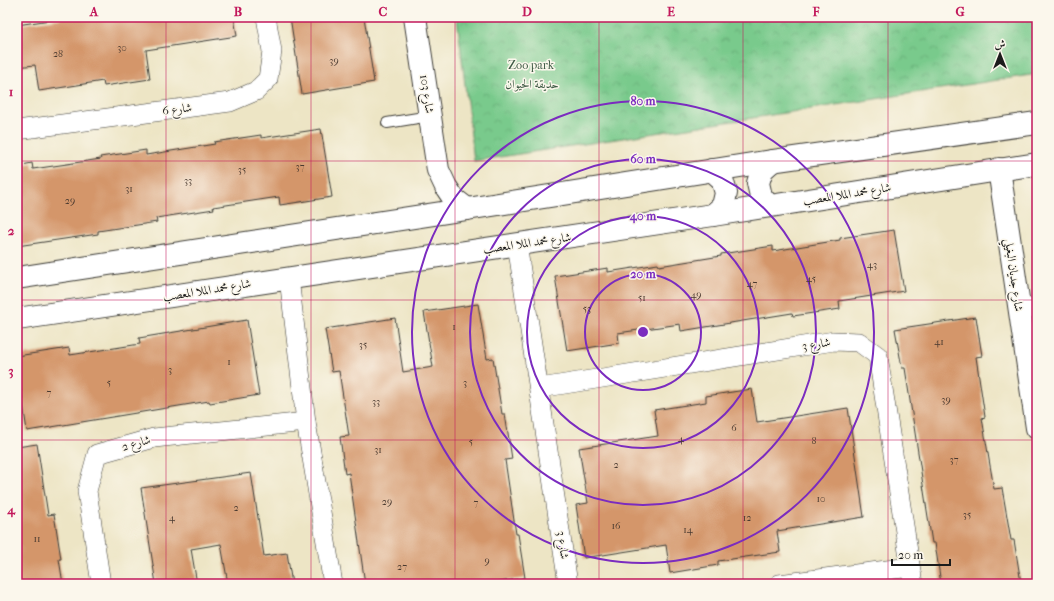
<svg xmlns="http://www.w3.org/2000/svg" width="1054" height="601" viewBox="0 0 1054 601" font-family="'IM FELL French Canon',Amiri,serif">
<style>
.park{fill:url(#park-crowns);stroke:#4a7354}
.building{fill:#d4966b}
.lines{fill:none;stroke-linecap:round;stroke-linejoin:round}
.lane-casing{stroke:#3b3a35;stroke-width:12}
.street-casing{stroke:#3b3a35;stroke-width:20}
.secondary-casing{stroke:#3b3a35;stroke-width:24}
.lane{stroke:#fff;stroke-width:10}
.street{stroke:#fff;stroke-width:19}
.secondary{stroke:#fff;stroke-width:22}
.grid{fill:none;stroke:#c2185b;stroke-width:1;stroke-opacity:0.55}
.ring{fill:none;stroke:#7b2cbf;stroke-width:2}
.labels{text-anchor:middle;dominant-baseline:central;stroke-width:3;stroke-linejoin:round;paint-order:stroke}
.number-label{font-size:10px;fill:#4a3a30}
.park-label{font-size:12px;fill:#3d5943;stroke:#fbf7ec}
.street-label{font-size:12px;fill:#1c1c1c;stroke:#fbf7ec}
.centre{fill:#7b2cbf;stroke:#fbf7ec;stroke-width:2}
.ring-label{font-size:12px;text-anchor:middle;font-weight:bold;fill:#7b2cbf;stroke:#fbf7ec;stroke-width:3;stroke-linejoin:round;paint-order:stroke}
.neatline{fill:none;stroke:#c2185b;stroke-width:1.5}
.grid-label{font-size:13px;text-anchor:middle;font-weight:bold;fill:#c2185b}
</style>
<defs>
<pattern id="park-crowns" width="20" height="18" patternUnits="userSpaceOnUse"><rect width="20" height="18" fill="#79ca8c"/><path d="M2 6a3 3 0 1 1 6 0M12 15a3 3 0 1 1 6 0" fill="none" stroke="#68ad78"/></pattern>
</defs>
<rect width="100%" height="100%" fill="#fbf7ec"/>
<filter id="ink" filterUnits="userSpaceOnUse"><feTurbulence type="fractalNoise" baseFrequency=".025" numOctaves="2"/><feDisplacementMap in="SourceGraphic" scale="8" xChannelSelector="R" yChannelSelector="G"/><feConvolveMatrix kernelMatrix="1 2 1 2 8 2 1 2 1" color-interpolation-filters="sRGB"/></filter>
<filter id="wash" filterUnits="userSpaceOnUse"><feTurbulence type="fractalNoise" baseFrequency=".012" numOctaves="4" result="noise"/><feDisplacementMap in="SourceGraphic" scale="16" xChannelSelector="R" yChannelSelector="G"/><feGaussianBlur stdDeviation="0.9" result="paint"/><feColorMatrix in="noise" values="0 0 0 0 0 0 0 0 0 0 0 0 0 0 0 0 0 1.4 0 .05"/><feComposite in="paint" operator="in"/></filter>
<g filter="url(#wash)">
<rect width="100%" height="100%" fill="#ede5c5"/>
<path class="park" d="M457,17H1037V74L474,161Z"/>
<g id="blocks">
<g class="building">
<path d="M70,17H234L237,36L146,50L150,79L104,86L103,81L39,91L35,65L17,67V25Z"/>
<path d="M290,17H364L374,82L302,94Z"/>
<path d="M321,129L332,197L280,205L279,197L213,207L214,209L156,218L157,222L98,231V234L17,246V166L32,163L33,169L101,159L100,157L146,150V155L215,144L214,142L261,135V138Z"/>
<path d="M894,230L904,291L839,301L840,309L793,316L792,313L681,331L680,324L618,333L619,343L567,351L555,276L608,268V272L658,264L659,266L721,256V254L773,246V251L840,240V238Z"/>
<path d="M478,304L487,359L493,358L502,414H505L512,459L505,460L516,534H518L525,578L487,584H365L349,473L345,474L340,437L349,436L339,371L332,372L325,329L395,318L403,372L433,367L424,312Z"/>
<path d="M976,317L982,356L976,357L985,417L982,418L994,489L1002,488L1011,540H1014L1021,583L1012,584H941L935,543H932L905,368H902L895,329Z"/>
<path d="M247,320L259,395L210,403L209,401L27,431L17,364V356L69,348L70,355L140,344L139,338Z"/>
<path d="M752,389L757,422L848,408L864,517L777,531L780,552L718,561V565L670,573L666,545L584,558L576,505L588,503L579,448L658,436L654,410L706,402V396Z"/>
<path d="M37,444L48,515L54,514L61,559H59L63,584H17V447Z"/>
<path d="M251,473L264,556L287,553L292,584H228L221,544L191,549L197,584H156L141,488Z"/>
</g>
</g>
</g>
<g filter="url(#ink)">
<use href="#blocks" fill-opacity="0" stroke="#3b3a35" stroke-width="1"/>
<g class="lines">
<g class="lane-casing">
<path id="lane" d="M387,123L430,116"/>
</g>
<g class="street-casing">
<g id="street">
<path d="M17,130L230,102L256,91L268,79L272,51L266,17"/>
<path d="M517,244L568,584"/>
<path d="M289,278L306,422L333,584"/>
<path d="M1019,309L1037,307"/>
<path d="M540,388L834,341L859,342L878,356L913,584"/>
<path d="M101,584L87,491L97,454L154,438L306,422"/>
<path d="M779,584L910,567"/>
</g>
</g>
<g class="secondary-casing">
<g id="secondary">
<path d="M415,17L438,170L446,187L454,199L467,209"/>
<path d="M999,169L1037,428"/>
<path d="M712,170L722,179L726,193L723,206L713,215"/>
<path d="M769,206L761,196L758,183L762,170L772,161"/>
<path d="M17,278L467,209L772,161L1037,123"/>
<path d="M17,319L713,215L1037,164"/>
</g>
</g>
<use href="#lane" class="lane"/>
<use href="#street" class="street"/>
<use href="#secondary" class="secondary"/>
</g>
</g>
<path class="grid" d="M166,17V584M311,17V584M455,17V584M599,17V584M743,17V584M888,17V584M17,161H1037M17,300H1037M17,440H1037"/>
<g class="ring">
<circle cx="643" cy="332" r="58"/>
<circle cx="643" cy="332" r="116"/>
<circle cx="643" cy="332" r="173"/>
<circle cx="643" cy="332" r="231"/>
</g>
<g class="labels">
<g class="number-label">
<text x="122" y="48">30</text>
<text x="58" y="54">28</text>
<text x="334" y="61">39</text>
<text x="300" y="167">37</text>
<text x="242" y="170">35</text>
<text x="188" y="181">33</text>
<text x="129" y="189">31</text>
<text x="70" y="201">29</text>
<text x="872" y="265">43</text>
<text x="811" y="279">45</text>
<text x="752" y="284">47</text>
<text x="696" y="295">49</text>
<text x="642" y="298">51</text>
<text x="587" y="309">53</text>
<text x="454" y="327">1</text>
<text x="939" y="342">41</text>
<text x="363" y="345">35</text>
<text x="229" y="362">1</text>
<text x="170" y="370">3</text>
<text x="109" y="383">5</text>
<text x="465" y="383">3</text>
<text x="49" y="393">7</text>
<text x="946" y="400">39</text>
<text x="376" y="402">33</text>
<text x="734" y="428">6</text>
<text x="681" y="439">4</text>
<text x="814" y="441">8</text>
<text x="471" y="442">5</text>
<text x="378" y="450">31</text>
<text x="954" y="460">37</text>
<text x="616" y="465">2</text>
<text x="821" y="499">10</text>
<text x="387" y="502">29</text>
<text x="476" y="503">7</text>
<text x="236" y="508">2</text>
<text x="967" y="515">35</text>
<text x="172" y="518">4</text>
<text x="747" y="518">12</text>
<text x="616" y="526">16</text>
<text x="688" y="530">14</text>
<text x="37" y="539">11</text>
<text x="487" y="561">9</text>
<text x="402" y="567">27</text>
</g>
<g class="park-label">
<text x="531" y="65">Zoo park</text>
<text x="532" y="84">حديقة الحيوان</text>
</g>
<g class="street-label">
<text transform="translate(427 94) rotate(81)">شارع 103</text>
<text transform="translate(177 109) rotate(-7)">شارع 6</text>
<text transform="translate(847 194) rotate(-9)">شارع محمد الملا المعصب</text>
<text transform="translate(527 243) rotate(-8)">شارع محمد الملا المعصب</text>
<text transform="translate(1014 275) rotate(82)">شارع جديان البغيلي</text>
<text transform="translate(207 290) rotate(-9)">شارع محمد الملا المعصب</text>
<text transform="translate(816 344) rotate(-9)">شارع 3</text>
<text transform="translate(136 443) rotate(-16)">شارع 2</text>
<text transform="translate(563 545) rotate(82)">شارع 3</text>
</g>
</g>
<circle cx="643" cy="332" r="6" class="centre"/>
<g class="ring-label">
<text x="643" y="105">80 m</text>
<text x="643" y="163">60 m</text>
<text x="643" y="220">40 m</text>
<text x="643" y="278">20 m</text>
</g>
<rect width="1054" height="601" fill="none" stroke="#fbf7ec" stroke-width="44"/>
<g transform="translate(1000 54)" stroke="#fbf7ec" stroke-width="3" paint-order="stroke">
<path d="M0-3L7 15L0 10L-7 15Z" fill="#1c1c1c"/>
<text y="-6" font-size="11" font-weight="bold" text-anchor="middle" fill="#1c1c1c">ش</text>
</g>
<path d="M892 559v6h58v-6" fill="none" stroke="#1c1c1c" stroke-width="2"/>
<text x="898" y="559" font-size="12" fill="#1c1c1c" stroke="#fbf7ec" stroke-width="3" paint-order="stroke">20 m</text>
<rect x="22" y="22" width="1010" height="557" class="neatline"/>
<g class="grid-label">
<text x="94" y="16">A</text>
<text x="238" y="16">B</text>
<text x="383" y="16">C</text>
<text x="527" y="16">D</text>
<text x="671" y="16">E</text>
<text x="816" y="16">F</text>
<text x="960" y="16">G</text>
<text x="11" y="96">1</text>
<text x="11" y="235">2</text>
<text x="11" y="375">3</text>
<text x="11" y="514">4</text>
</g>
</svg>
